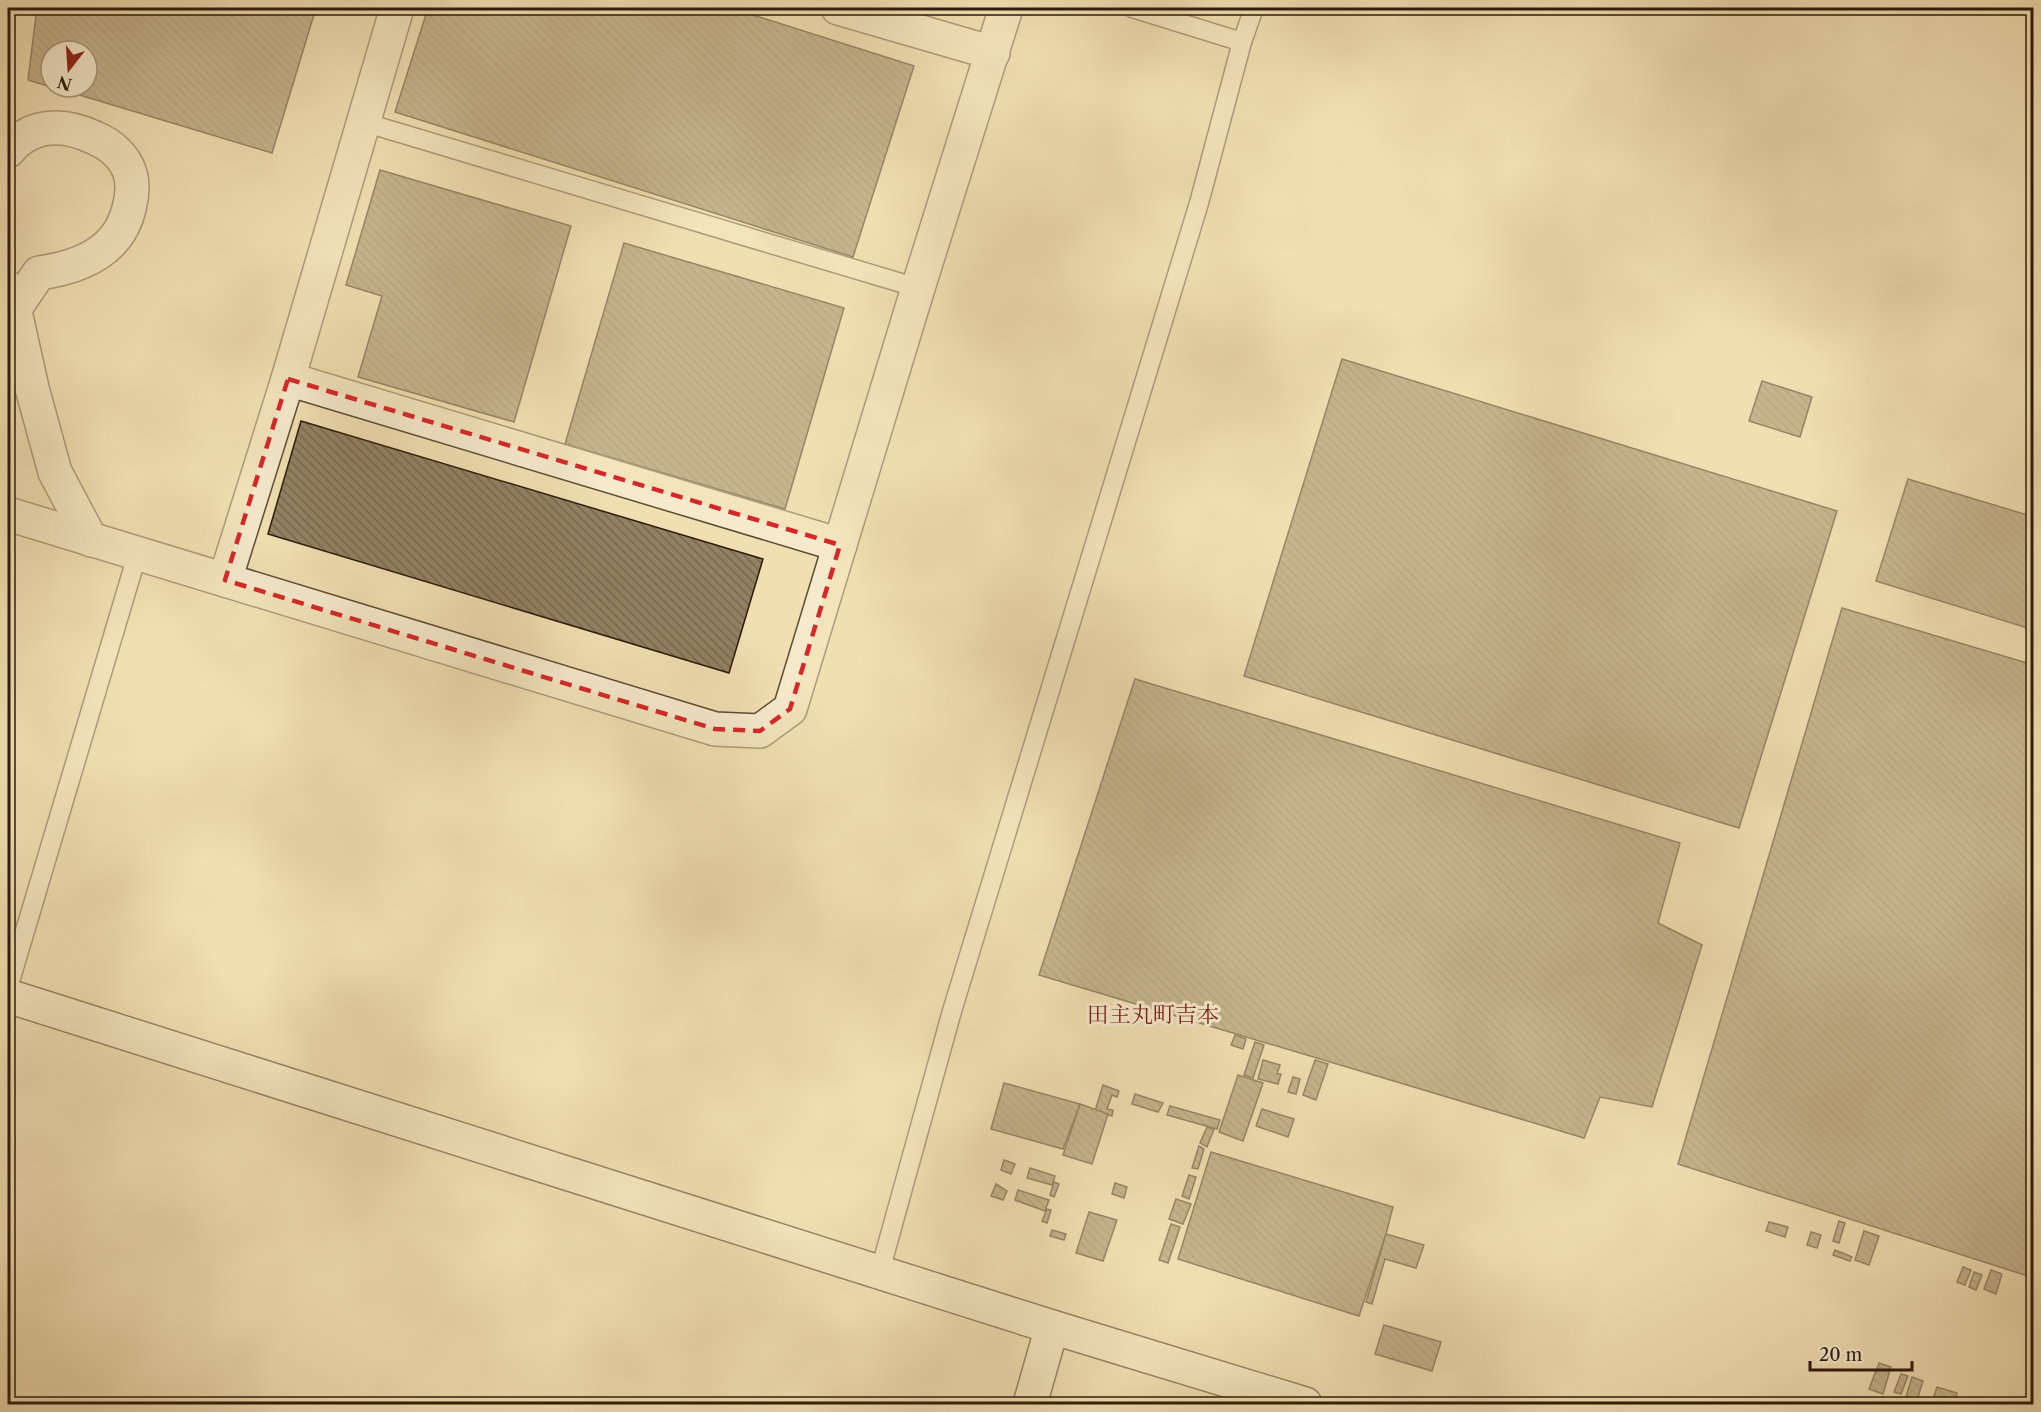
<svg xmlns="http://www.w3.org/2000/svg" width="2041" height="1412" viewBox="0 0 2041 1412" font-family="'Libre Caslon Text','Noto Serif JP',serif">
<style>
.building{fill:url(#building-back-hatch);stroke:#2c1b0b;stroke-width:1.5}
.lines{fill:none;stroke-linecap:round;stroke-linejoin:round}
.lane-casing{stroke:#5d4c35;stroke-width:21}
.street-casing{stroke:#5d4c35;stroke-width:36}
.secondary-casing{stroke:#2c1b0b;stroke-width:36}
.lane{stroke:#f6eacd;stroke-width:18}
.street{stroke:#f6eacd;stroke-width:33}
.secondary{stroke:#f6eacd;stroke-width:33}
.marked{fill:none;stroke:#d62828;stroke-width:4.5;stroke-dasharray:12 8;stroke-linejoin:round}
.labels{text-anchor:middle;dominant-baseline:central;stroke-width:6;stroke-linejoin:round;paint-order:stroke}
.quarter-label{font-size:22px;fill:#7a1f14;stroke:#f6eacd}
</style>
<defs>
<pattern id="building-back-hatch" width="6" height="6" patternUnits="userSpaceOnUse" patternTransform="scale(1.5)"><rect width="6" height="6" fill="#928162"/><path d="M-1 5l2 2M0 0l6 6M5-1l2 2" fill="none" stroke="#77694f"/></pattern>
</defs>
<rect width="100%" height="100%" fill="#f1dfb2"/>
<filter id="stains"><feTurbulence type="fractalNoise" baseFrequency=".00333" numOctaves="4"/><feColorMatrix values="0 0 0 0 .2 0 0 0 0 .09 0 0 0 0 .02 0 0 0 .5 -.17"/></filter>
<radialGradient id="worn" r=".72"><stop offset=".6" stop-color="#630" stop-opacity="0"/><stop offset="1" stop-color="#630" stop-opacity=".3"/></radialGradient>
<g class="building">
<path d="M37,8H316L272,153L53,87H87V51H51V87L28,80Z"/>
<path d="M428,8H731L914,66L853,257L395,112Z"/>
<path d="M380,170L571,226L514,422L358,377L382,296L346,285Z"/>
<path d="M624,243L844,308L785,509L565,444Z"/>
<path d="M1342,359L1837,511L1739,828L1244,676Z"/>
<path d="M1762,381L1812,397L1800,437L1749,421Z"/>
<path d="M301,421L763,559L729,673L268,534Z"/>
<path d="M1908,479L2034,517V630L1876,581Z"/>
<path d="M1842,608L2034,665V1278L1678,1164Z"/>
<path d="M1135,679L1680,843L1658,923L1702,945L1652,1107L1600,1097L1584,1138L1039,975Z"/>
<path d="M1235,1035L1246,1039L1243,1049L1231,1045Z"/>
<path d="M1255,1042L1264,1045L1253,1078L1244,1075Z"/>
<path d="M1263,1060L1280,1065L1277,1074H1281L1278,1084L1258,1079Z"/>
<path d="M1315,1060L1328,1064L1316,1100L1303,1095Z"/>
<path d="M1238,1075L1263,1083L1243,1141L1219,1132Z"/>
<path d="M1293,1077L1300,1079L1296,1094L1288,1092Z"/>
<path d="M1004,1083L1080,1104L1063,1149L991,1129Z"/>
<path d="M1103,1085L1119,1091L1117,1097L1112,1095L1107,1109L1113,1110L1112,1116L1095,1111Z"/>
<path d="M1135,1094L1163,1103L1158,1112L1132,1104Z"/>
<path d="M1080,1104L1108,1114L1092,1164L1063,1155Z"/>
<path d="M1170,1106L1220,1120L1217,1129L1167,1115Z"/>
<path d="M1262,1109L1294,1119L1288,1137L1256,1126Z"/>
<path d="M1207,1127L1214,1129L1207,1147L1200,1143Z"/>
<path d="M1199,1146L1204,1149L1198,1169L1192,1168Z"/>
<path d="M1211,1152L1393,1207L1386,1234L1359,1316L1178,1259Z"/>
<path d="M1004,1160L1015,1164L1011,1174L1001,1170Z"/>
<path d="M1030,1168L1055,1176L1052,1185L1027,1178Z"/>
<path d="M1189,1175L1196,1177L1189,1199L1182,1196Z"/>
<path d="M1054,1182L1059,1184L1054,1197L1050,1195Z"/>
<path d="M1115,1183L1127,1187L1124,1198L1112,1194Z"/>
<path d="M996,1184L1007,1191L1003,1200L991,1196Z"/>
<path d="M1018,1190L1049,1200L1045,1211L1015,1200Z"/>
<path d="M1176,1199L1191,1204L1183,1224L1169,1219Z"/>
<path d="M1047,1209L1051,1210L1047,1223L1042,1221Z"/>
<path d="M1089,1212L1117,1220L1103,1261L1076,1253Z"/>
<path d="M1839,1221L1845,1223L1839,1243L1833,1241Z"/>
<path d="M1769,1222L1788,1227L1785,1237L1766,1231Z"/>
<path d="M1171,1224L1180,1227L1168,1263L1159,1260Z"/>
<path d="M1052,1230L1066,1234L1064,1240L1050,1236Z"/>
<path d="M1864,1231L1879,1236L1869,1265L1855,1260Z"/>
<path d="M1811,1232L1821,1235L1817,1248L1807,1245Z"/>
<path d="M1386,1234L1424,1245L1416,1268L1385,1259L1372,1304L1366,1302Z"/>
<path d="M1835,1250L1852,1257L1850,1261L1833,1255Z"/>
<path d="M1963,1267L1971,1270L1965,1285L1957,1282Z"/>
<path d="M1991,1270L2002,1274L1996,1294L1984,1289Z"/>
<path d="M1974,1272L1982,1275L1976,1290L1969,1287Z"/>
<path d="M1384,1325L1441,1342L1432,1371L1375,1354Z"/>
<path d="M1879,1363L1891,1367L1883,1394L1869,1389Z"/>
<path d="M1901,1374L1908,1376L1901,1394L1894,1392Z"/>
<path d="M1912,1377L1923,1381L1917,1400L1906,1397Z"/>
<path d="M1937,1387L1957,1393L1954,1404H1940L1932,1402Z"/>
</g>
<g class="lines">
<g class="lane-casing">
<g id="lane">
<path d="M1132,8L1242,42"/>
<path d="M363,122L918,288"/>
<path d="M8,988L138,552"/>
<path d="M880,1271L952,1011L1199,203L1242,42L1254,8"/>
</g>
</g>
<g class="street-casing">
<g id="street">
<path d="M838,8L993,53"/>
<path d="M8,151C31,123 64,123 95,138C107,143 119,152 126,164C133,176 133,191 130,204C121,251 82,267 39,273L14,310"/>
<path d="M10,289L32,388L55,472L91,540"/>
<path d="M288,379L840,545"/>
<path d="M8,514L715,729L760,731L790,709L918,288L1006,8"/>
<path d="M225,580L288,379L397,8"/>
</g>
</g>
<g class="secondary-casing">
<g id="secondary">
<path d="M8,996L1052,1327L1305,1404"/>
<path d="M1030,1404L1052,1327"/>
</g>
</g>
<use href="#lane" class="lane"/>
<use href="#street" class="street"/>
<use href="#secondary" class="secondary"/>
</g>
<path d="M0 0H2041V1412H0ZM288,379L840,545L790,709L760,731L715,729L225,580Z" fill="#f1dfb2" fill-opacity=".55" fill-rule="evenodd"/>
<path class="marked" d="M288,379L840,545L790,709L760,731L715,729L225,580Z"/>
<g class="labels">
<g class="quarter-label">
<text x="1153" y="1014">田主丸町吉本</text>
</g>
</g>
<rect width="2041" height="1412" fill="none" stroke="#f1dfb2" stroke-width="30"/>
<rect x="9" y="9" width="2023" height="1394" fill="none" stroke="#2c1b0b" stroke-width="3"/>
<rect x="15" y="15" width="2011" height="1382" fill="none" stroke="#2c1b0b" stroke-width="1.5"/>
<g transform="translate(69 69) rotate(197)"><circle r="28" fill="#f6eacd" stroke="#a5977f" stroke-width="1.5"/>
<path d="M0-4.5L10 22L0 15L-10 22Z" fill="#8f2418"/>
<text y="-9" font-size="16" font-weight="bold" text-anchor="middle" fill="#2c1b0b">N</text>
</g>
<path d="M1810 1361v9h102v-9" fill="none" stroke="#2c1b0b" stroke-width="3"/>
<text x="1819" y="1361" font-size="18" fill="#2c1b0b" stroke="#f6eacd" stroke-width="4.5" paint-order="stroke">20 m</text>
<rect width="100%" height="100%" filter="url(#stains)"/>
<rect width="100%" height="100%" fill="url(#worn)"/>
</svg>
